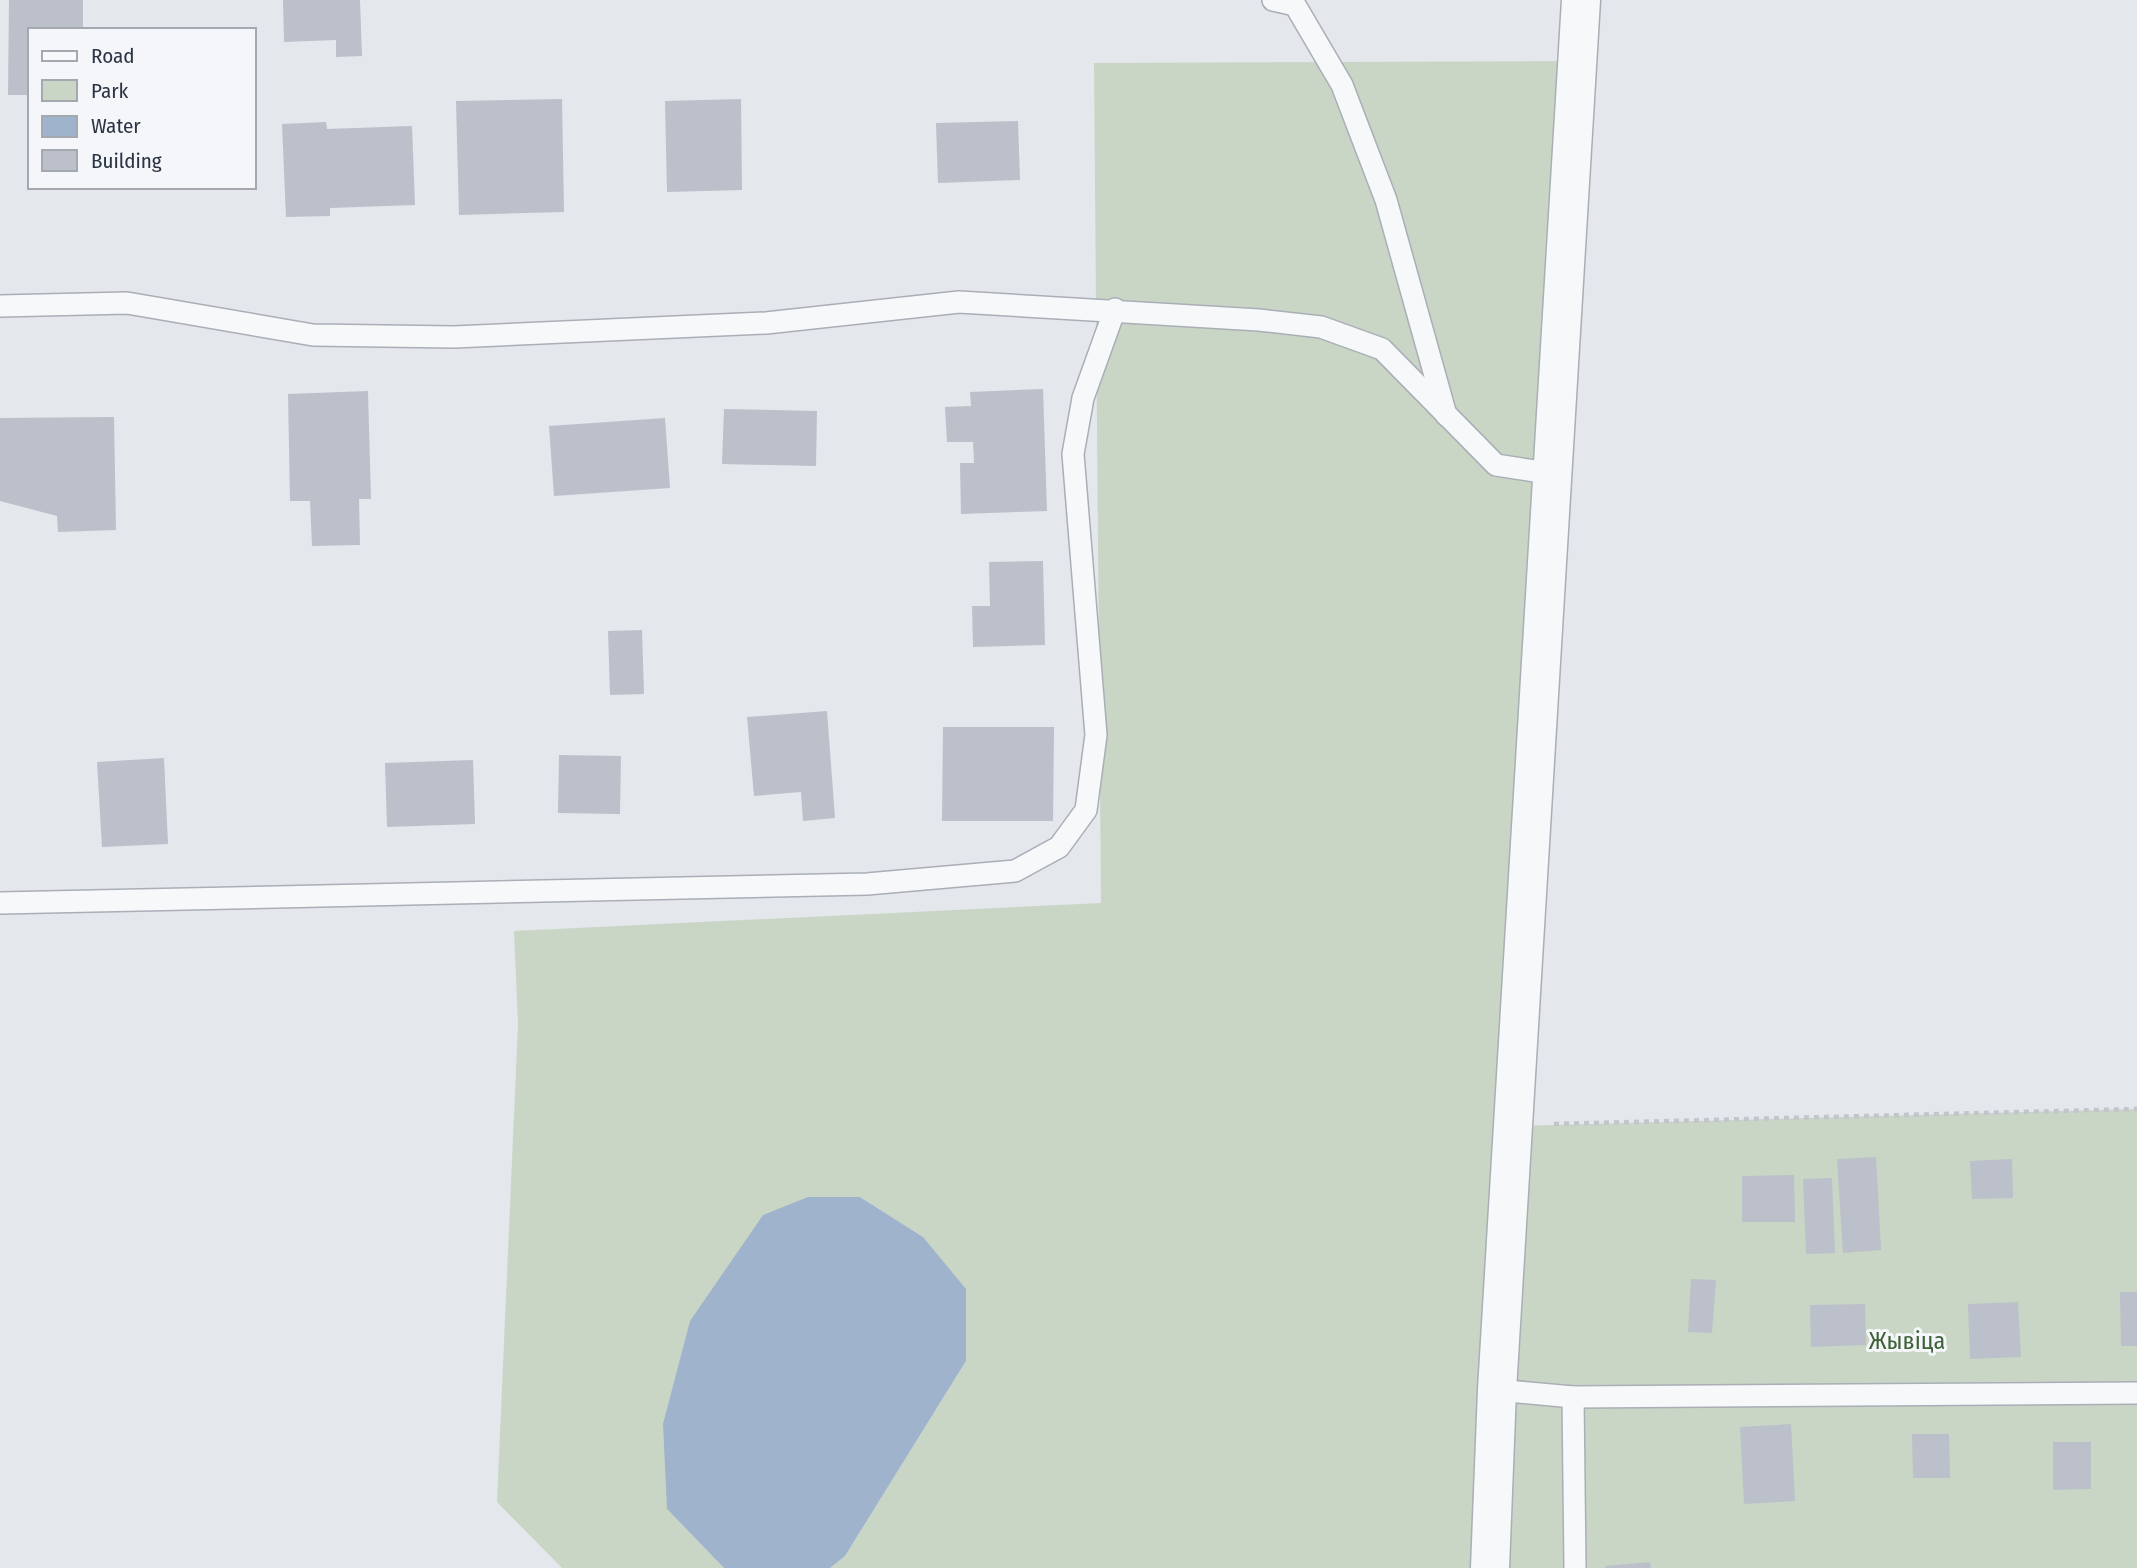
<svg xmlns="http://www.w3.org/2000/svg" width="2137" height="1568" viewBox="0 0 2137 1568" font-family="'Fira Sans Condensed',sans-serif">
<style>
.green{fill:#c9d6c5}
.water{fill:#9fb4cc}
.building{fill:#bbc0ca}
.lines{fill:none;stroke-linecap:round;stroke-linejoin:round}
.service-casing{stroke:#a9aeb7;stroke-width:24}
.tertiary-casing{stroke:#a9aeb7;stroke-width:41}
.path{stroke:#c2c5cb;stroke-width:4.5;stroke-dasharray:5 5;stroke-linecap:butt}
.service{stroke:#f7f8fa;stroke-width:21}
.tertiary{stroke:#f7f8fa;stroke-width:38}
.labels{text-anchor:middle;dominant-baseline:central;stroke-width:6;stroke-linejoin:round;paint-order:stroke}
.park-label{font-size:24px;fill:#3f6138;stroke:#f4f6f9}
</style>
<rect width="100%" height="100%" fill="#e4e7ec"/>
<path class="green" d="M1579,61L1514,1126L2137,1109V1568H830L845,1556L966,1361L923,1237L860,1197H808L667,1509L724,1568H562L497,1502L518,1024L514,931L1101,903L1094,63Z"/>
<path class="water" d="M808,1197H860L923,1237L966,1289V1361L845,1556L830,1568H724L667,1509L663,1424L690,1321L763,1215Z"/>
<g class="building">
<path d="M9,0H83V30H30V95H8Z"/>
<path d="M283,0H360L362,56L336,57V40L284,42Z"/>
<path d="M562,99L564,212L459,215L456,101Z"/>
<path d="M741,99L742,190L667,192L665,101Z"/>
<path d="M1018,121L1020,180L938,183L936,123Z"/>
<path d="M326,122L327,129L412,126L415,205L330,208V216L286,217L282,124Z"/>
<path d="M1043,389L1047,511L961,514L960,463H974L973,442H947L945,407L971,406L970,392Z"/>
<path d="M368,391L371,499H359L360,545L312,546L310,501H290L288,394Z"/>
<path d="M724,409L817,411L816,466L722,464Z"/>
<path d="M114,417L116,530L58,532L57,516L0,501V418Z"/>
<path d="M665,418L670,488L554,496L549,426Z"/>
<path d="M1043,561L1045,645L973,647L972,606H990L989,562Z"/>
<path d="M642,630L644,694L610,695L608,631Z"/>
<path d="M827,711L835,818L803,821L801,792L754,796L747,717Z"/>
<path d="M943,727H1054L1053,821H942Z"/>
<path d="M559,755L621,756L620,814L558,813Z"/>
<path d="M164,758L168,844L102,847L97,762Z"/>
<path d="M473,760L475,824L387,827L385,763Z"/>
<path d="M1876,1157L1881,1250L1843,1253L1837,1159Z"/>
<path d="M2012,1159L2013,1198L1972,1199L1970,1161Z"/>
<path d="M1794,1175L1795,1222H1742V1176Z"/>
<path d="M1832,1178L1835,1253L1806,1254L1803,1179Z"/>
<path d="M1691,1279L1716,1280L1712,1333L1688,1332Z"/>
<path d="M2120,1292H2137V1346H2121Z"/>
<path d="M2018,1302L2021,1357L1970,1359L1968,1304Z"/>
<path d="M1865,1304L1866,1345L1811,1347L1810,1305Z"/>
<path d="M1791,1424L1795,1501L1744,1504L1740,1427Z"/>
<path d="M1912,1434H1949L1950,1478H1913Z"/>
<path d="M2053,1442H2091V1489L2053,1490Z"/>
<path d="M1650,1562L1651,1568H1605V1566Z"/>
</g>
<g class="lines">
<g class="service-casing">
<g id="service">
<path d="M1273,0L1295,5L1342,85L1386,200L1446,415"/>
<path d="M0,306L127,303L313,335L454,337L766,323L959,302L1259,320L1321,327L1382,349L1496,465L1554,474"/>
<path d="M0,903L867,884L1015,871L1059,847L1086,810L1096,735L1073,454L1083,398L1115,309"/>
<path d="M1497,1390L1573,1397L1575,1568"/>
<path d="M1573,1397L2137,1393"/>
</g>
</g>
<g class="tertiary-casing">
<path id="tertiary" d="M1490,1568L1497,1390L1581,0"/>
</g>
<path class="path" d="M1554,1124L2137,1109"/>
<use href="#service" class="service"/>
<use href="#tertiary" class="tertiary"/>
</g>
<g class="labels">
<g class="park-label">
<text x="1907" y="1341">Жывіца</text>
</g>
</g>
<rect x="28" y="28" width="228" height="161" fill="#f4f6f9" stroke="#a4a8b1" stroke-width="2"/>
<rect x="42" y="51" width="35" height="10" fill="#f7f8fa" stroke="#a4a8b1" stroke-width="2"/>
<text x="91" y="63" font-size="21" fill="#2b3445">Road</text>
<rect x="42" y="80" width="35" height="21" fill="#c9d6c5" stroke="#a4a8b1" stroke-width="2"/>
<text x="91" y="98" font-size="21" fill="#2b3445">Park</text>
<rect x="42" y="116" width="35" height="21" fill="#9fb4cc" stroke="#a4a8b1" stroke-width="2"/>
<text x="91" y="133" font-size="21" fill="#2b3445">Water</text>
<rect x="42" y="150" width="35" height="21" fill="#bbc0ca" stroke="#a4a8b1" stroke-width="2"/>
<text x="91" y="168" font-size="21" fill="#2b3445">Building</text>
</svg>
